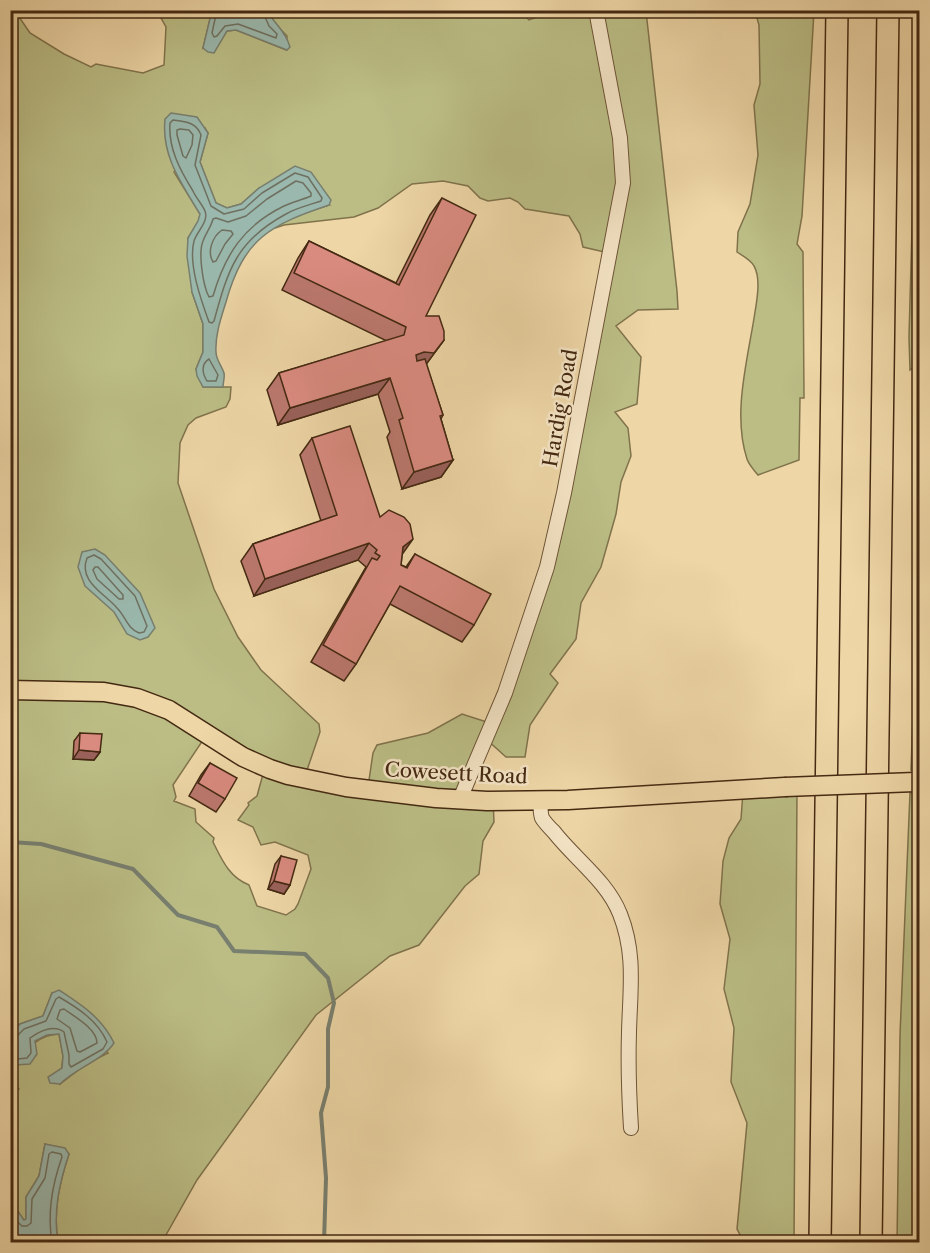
<svg xmlns="http://www.w3.org/2000/svg" width="930" height="1253" viewBox="0 0 930 1253" font-family="'Libre Caslon Text',serif">
<style>
.green{fill:#bbbd85;stroke:#80734c;stroke-width:1.5;fill-rule:evenodd}
.water{fill:#9ab8ad;stroke:#787f6f;stroke-width:1.5}
.lines{fill:none;stroke-linecap:round;stroke-linejoin:round}
.shore{stroke:#6f7060;stroke-width:1.5}
.stream{stroke:#787f6f;stroke-width:4}
.minor-casing{stroke:#6e5437;stroke-width:16}
.major-casing{stroke:#442912;stroke-width:21}
.highway-casing{stroke:#442912;stroke-width:24}
.minor{stroke:#f4e4c5;stroke-width:14}
.major{stroke:#eed6a6;stroke-width:18}
.highway{stroke:#eed6a6;stroke-width:21}
.major-bridge-casing{stroke:#442912;stroke-width:21;stroke-linecap:butt}
.major-bridge{stroke:#eed6a6;stroke-width:18}
.wall{fill:#bb786e;stroke:#442912;stroke-width:1.5}
.shaded-wall{fill:#99615a;stroke:#442912;stroke-width:1.5}
.building{fill:#da8b80;stroke:#442912;stroke-width:1.5}
.labels{text-anchor:middle;dominant-baseline:central;stroke-width:5;stroke-linejoin:round;paint-order:stroke}
.street-label{font-size:20px;fill:#442912;stroke:#f4e4c5}
</style>
<rect width="100%" height="100%" fill="#eed6a6"/>
<filter id="stains"><feTurbulence type="fractalNoise" baseFrequency=".00333" numOctaves="4"/><feColorMatrix values="0 0 0 0 .2 0 0 0 0 .09 0 0 0 0 .02 0 0 0 .5 -.17"/></filter>
<radialGradient id="worn" r=".72"><stop offset=".6" stop-color="#630" stop-opacity="0"/><stop offset="1" stop-color="#630" stop-opacity=".3"/></radialGradient>
<g class="green">
<path d="M526,10L527,18L529,20L546,14V11H646L677,291L678,309L638,310L616,326L641,357L637,404L615,412L628,428L631,456L621,482L616,514L601,567L581,603L576,639L550,674L558,683L530,725L525,757H506L486,739L464,789L493,799L494,822L483,841L479,874L465,886L419,945L390,956L316,1015L197,1180L162,1242H58C53,1212 59,1184 69,1154L45,1144L39,1176L26,1197V1219L24,1221L17,1210L11,1209V1096L19,1089L15,1084L11,1082V1060L15,1065C28,1049 37,1035 59,1034L63,1056L60,1084L86,1064L108,1053L52,993L43,1016L20,1024L11,1035V11H15L30,33L64,54L91,67L96,64L143,73L164,65L166,27L157,11H212L203,48L227,31L236,30L286,50L287,36L274,23L267,11ZM205,128L208,133L200,162L216,203L227,208L241,204L259,188L329,205L289,218L275,228L284,225L354,217L378,208L412,184L443,181L468,186L480,198L488,201L510,198L518,202L525,209L569,216L580,234L583,247L609,253L528,629L490,723L462,714L428,733L377,745L373,753L368,787L305,776L320,732L319,724L261,670L238,637L214,589L178,483L180,443L188,425L196,418L226,407L230,399L231,387H203L196,369L203,352V324L192,292L188,238L199,221L200,214L174,172ZM207,734L265,767L257,796L248,803L249,805L238,820L253,827L261,845L275,842L308,855L311,869L298,904L295,909L286,915L257,906L249,885C229,877 222,860 213,842L214,838L196,822L195,809L174,801L176,797L173,785Z"/>
<path d="M919,10L920,362L910,370L909,337L918,11Z"/>
<path d="M755,11H814L802,216L797,244L803,252L804,398H800L799,460L758,475C754,470 749,465 747,459C732,413 748,359 755,312C757,300 761,278 754,266C751,260 743,256 737,252L738,232L750,204L758,155L754,105L760,84L759,25Z"/>
<path d="M919,559L920,770H911Z"/>
<path d="M797,790L794,1242H744L737,1229L747,1123L731,1082L734,1028L724,989L730,939L720,904L723,861L729,838L741,819L743,792Z"/>
<path d="M910,793H920V1242H897L900,1035Z"/>
</g>
<g class="water">
<path d="M212,10L267,11C275,24 286,32 290,47L287,50L236,30L227,31L214,53L208,52L203,48Z"/>
<path d="M171,113L197,117L208,133L200,162L216,203L227,208L241,204L259,188L295,166L311,172L331,200L329,205C270,225 244,238 226,302C221,318 215,335 216,352C216,360 222,366 224,373C225,377 223,383 223,387H203L197,376L196,369L203,352V324L192,292L187,256L188,238L198,221L200,214C182,184 161,156 165,119Z"/>
<path d="M95,549L105,555L140,593L155,628L148,637L140,640L127,634L114,612L85,586L78,567L82,552Z"/>
<path d="M59,990C82,1005 102,1018 114,1043C103,1060 76,1068 60,1084L50,1083L48,1077L62,1068L63,1056L59,1034L47,1035L35,1041L37,1054L30,1064L15,1065L10,1060L11,1034L20,1024L43,1016L52,993Z"/>
<path d="M45,1144L65,1148L69,1154C59,1184 53,1212 58,1242H11V1209L17,1210L24,1220L26,1219V1197L39,1176Z"/>
</g>
<g class="lines">
<g class="shore">
<path d="M217,10L212,33L214,37L217,36L225,26L238,24L276,38L277,34L269,26L262,10"/>
<path d="M173,120C186,122 196,122 201,135L195,165L211,206L224,214L244,209L262,193L295,173L308,177L322,198L321,201C309,205 296,208 286,214C236,241 228,270 214,321L212,323L209,322C201,300 188,264 194,241C197,231 209,222 205,211C202,204 196,198 193,191C180,170 168,148 170,123Z"/>
<path d="M180,129L189,130L193,135L192,145L186,158L183,156L177,135V130Z"/>
<path d="M296,181L303,183L311,193V196C302,200 292,202 284,206C243,226 225,255 213,296L209,297C203,286 198,253 203,241C206,233 211,227 213,219L216,218L228,222L246,216L267,199Z"/>
<path d="M222,230L231,231L233,234L225,244L216,261L213,262C207,252 212,237 222,230Z"/>
<path d="M209,359L218,375L216,381H207C202,373 201,364 209,359Z"/>
<path d="M94,555L101,559L135,596L147,626L144,632L139,633C127,628 126,617 117,608C104,593 78,581 87,558Z"/>
<path d="M95,567H98L123,595V599H119L97,579L93,570Z"/>
<path d="M64,1009C75,1017 97,1029 97,1043L80,1052L77,1051L70,1028L57,1019L60,1010Z"/>
<path d="M10,1038L16,1037L24,1029L46,1021L56,999L59,997C78,1008 98,1021 107,1042L103,1049L71,1067L69,1064V1055L64,1032C53,1024 40,1031 30,1038L31,1053L27,1058L18,1059L10,1057"/>
<path d="M10,1215L22,1226H27L31,1223L32,1199L45,1178L49,1154L52,1152L61,1154L62,1157C52,1185 47,1213 52,1242"/>
</g>
<path class="stream" d="M10,842L41,844L133,869L178,915L217,927L234,951L305,954L328,978L334,1003L328,1029V1087L321,1113L326,1178L324,1242"/>
<g class="minor-casing">
<g id="minor">
<path d="M460,799L505,693L547,567L564,493L623,183L620,138L596,10"/>
<path d="M540,800C541,805 540,813 542,818C545,823 550,828 554,832C575,859 607,881 620,914C636,954 630,990 629,1032C628,1064 629,1096 631,1128"/>
</g>
</g>
<g class="major-casing">
<path id="major" d="M10,690L104,692L137,698L169,710L243,757L270,769L288,775L346,787L436,798L487,801L568,800L785,787"/>
</g>
<g class="highway-casing">
<g id="highway">
<path d="M820,1242L837,10"/>
<path d="M871,1242L888,10"/>
</g>
</g>
<use href="#minor" class="minor"/>
<use href="#major" class="major"/>
<use href="#highway" class="highway"/>
<g class="major-bridge-casing">
<path id="major-bridge" d="M785,787L915,782"/>
</g>
<use href="#major-bridge" class="major-bridge"/>
</g>
<g class="wall">
<path d="M442,198L426,316L444,340L426,364L443,415L441,419L453,460L441,477L402,489L387,437L390,432L378,394L278,425L267,390L279,373L387,341L282,290L298,258L309,241L396,283L430,215Z"/>
<path d="M312,438L380,517L402,555L401,565L406,567L415,554L474,625L462,642L390,604L356,664L344,681L311,662L366,567L358,560L254,596L241,561L253,544L321,521L300,455Z"/>
<path d="M80,733L100,752L94,760L73,759L74,741Z"/>
<path d="M210,763L225,799L216,812L189,796L201,775Z"/>
<path d="M281,856L290,885L284,894L268,889L275,864Z"/>
</g>
<g class="shaded-wall">
<path d="M444,340L422,370L404,372L416,355Z"/>
<path d="M390,378L378,394L278,425L290,408Z"/>
<path d="M453,460L441,477L402,489L414,472Z"/>
<path d="M413,539L401,556L403,547Z"/>
<path d="M369,543L358,560L254,596L265,579Z"/>
<path d="M79,750L100,752L94,760L73,759Z"/>
<path d="M274,881L290,885L284,894L268,889Z"/>
</g>
<g class="building">
<path d="M442,198L476,215L426,316H439L444,331V340L434,353L424,352L416,355L417,361L425,359L443,415L440,416L453,460L414,472L399,420L403,418L390,378L290,408L279,373L404,335L406,327L294,273L309,241L399,285Z"/>
<path d="M350,426L380,517L389,510L404,517L410,524L413,539L403,547L401,565L407,568L415,554L491,594L474,625L400,586L356,664L323,645L372,558L377,560L380,556L375,553L377,550L369,543L265,579L253,544L337,515L312,438Z"/>
<path d="M80,733L102,734L100,752L79,750Z"/>
<path d="M210,763L237,778L225,799L198,783Z"/>
<path d="M281,856L297,860L290,885L274,881Z"/>
</g>
<g class="labels">
<g class="street-label">
<text transform="translate(560 408) rotate(-80)">Hardig Road</text>
<text transform="translate(456 773) rotate(3)">Cowesett Road</text>
</g>
</g>
<rect width="930" height="1253" fill="none" stroke="#eed6a6" stroke-width="36"/>
<rect x="12" y="12" width="906" height="1229" fill="none" stroke="#442912" stroke-width="3"/>
<rect x="18" y="18" width="894" height="1217" fill="none" stroke="#442912" stroke-width="1.5"/>
<rect width="100%" height="100%" filter="url(#stains)"/>
<rect width="100%" height="100%" fill="url(#worn)"/>
</svg>
